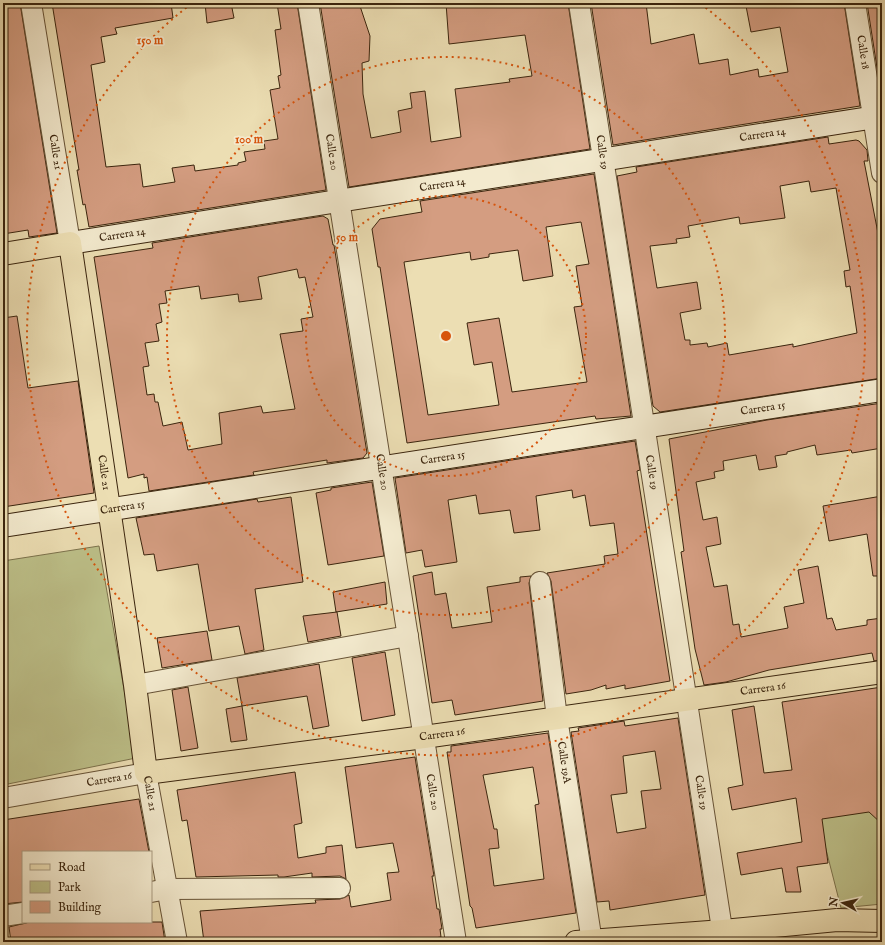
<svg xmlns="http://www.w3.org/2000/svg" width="885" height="945" viewBox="0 0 885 945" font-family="'IM FELL English',serif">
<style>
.green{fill:#bdc089;stroke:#7c724c}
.building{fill:#d49d81;stroke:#3b250e;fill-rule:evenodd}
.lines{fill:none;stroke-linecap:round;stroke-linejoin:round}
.street-casing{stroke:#675337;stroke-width:22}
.secondary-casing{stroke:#3b250e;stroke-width:24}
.primary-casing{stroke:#3b250e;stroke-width:24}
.street{stroke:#f3eace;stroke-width:20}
.secondary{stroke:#f3eace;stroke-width:22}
.primary{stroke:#ecdeb3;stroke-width:22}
.ring{fill:none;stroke:#d7540c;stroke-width:2;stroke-dasharray:2 4}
.labels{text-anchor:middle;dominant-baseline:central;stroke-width:3.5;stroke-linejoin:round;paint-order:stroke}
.street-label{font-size:11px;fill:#3b250e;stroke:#f3eace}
.centre{fill:#d7540c;stroke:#f3eace;stroke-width:2}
.ring-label{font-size:12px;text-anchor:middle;font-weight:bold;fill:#d7540c;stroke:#f3eace;stroke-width:3.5;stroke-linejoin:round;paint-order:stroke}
</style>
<rect width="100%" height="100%" fill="#ecdeb3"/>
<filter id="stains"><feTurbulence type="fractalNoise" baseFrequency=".005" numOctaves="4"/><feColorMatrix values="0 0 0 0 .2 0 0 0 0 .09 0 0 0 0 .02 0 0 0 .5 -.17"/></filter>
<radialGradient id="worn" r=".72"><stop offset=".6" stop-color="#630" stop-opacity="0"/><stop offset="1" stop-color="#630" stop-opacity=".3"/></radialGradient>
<g class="green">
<path d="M99,546L136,758L3,785V561Z"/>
<path d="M882,696V904L841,908L821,830L808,710Z"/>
</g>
<g class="building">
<path d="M3,3H20L57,233L29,237L28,230L3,234Z"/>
<path d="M52,3H171L173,18L115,28L117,34L101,37L105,62L91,65L106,167L140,164L143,187L175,182L172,168L194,165L195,171L238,165V163L246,161L244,152L265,149L264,141L278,139L270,90L280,88L278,76L281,75L275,30L281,29L277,3H297L326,190L89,227L85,204L83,205L77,170H79Z"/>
<path d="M205,3H231L234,18L207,23Z"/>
<path d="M320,3H359L370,36L369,61L362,63L363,94L371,138L401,132L398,111L412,108L410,93L425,91L431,142L461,137L455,89L510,82L509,79L532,76L525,35L449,44L446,3H568L590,149L349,187Z"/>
<path d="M591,3H646L651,44L694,34L699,64L728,59L730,75L758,69L759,77L788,72L780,27L751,32L746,6L760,3H844L860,106L613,145Z"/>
<path d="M867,3H882V100Z"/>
<path d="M828,137L829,144L856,140L859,141L867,150L868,161H864L882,254V378L660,412L653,406L617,176L637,172L636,167ZM809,181L811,192L836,188L850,270L844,271L846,287L850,286L857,333L793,347V344L729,355L727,343L708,347L707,343L690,345V340H685L680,313L701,309L697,282L657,288L650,246L677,243L676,239L690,237L688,226L739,217L740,224L785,218L780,186Z"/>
<path d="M594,174L631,416L596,419L595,416L407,443L380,267H378L372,229L380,219L422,212L420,201ZM581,222L589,264L576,266L582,306L574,307L587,382L512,392L499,318L467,323L474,365L492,362L499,405L428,415L404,262L470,252L471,260L489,257V254L518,250L523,281L553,276L546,227Z"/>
<path d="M323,216L328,219L333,245H334L367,453L363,458L327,463V460L253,472L254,475L149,491L147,477L144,478V474L128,478L94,257L153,248L152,243ZM297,269L299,278L305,277L313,317L301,319L303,331L280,334L295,409L263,413L261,406L219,413L222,444L188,450L182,422L163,426L158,402H155L154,394L147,395L143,367L149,366L145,343L159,341L156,324L162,322L159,304L167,303L165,291L199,286L201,299L238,294L239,302L262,299L258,277Z"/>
<path d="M17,316L28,388L78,381L94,493L3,507V318Z"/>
<path d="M882,403V448L852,453L851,450L817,455L815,445L787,452V454L775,456L777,467L759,470L756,455L723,461L724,470L714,472L715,478L696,482L703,520L717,517L721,544L706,547L714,587L727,585L733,625L739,624L741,637L788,628L784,607L804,603L798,570L818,566L827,619L832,618L836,630L867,625V620L882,618V660L874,661L872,653L769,670L726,682L704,685L695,649L681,552L684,551L669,439L767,420Z"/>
<path d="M635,441L640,470L637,471L670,681L625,689V685L606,689V685L591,690L566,694L551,581L547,573L605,564L604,556L618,554L614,523L590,526L585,495L573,498L572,490L536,496L540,530L514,533L510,510L479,514L476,495L448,500L457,562L425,567L422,550L406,553L395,478Z"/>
<path d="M372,482L384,556L328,565L316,493L331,490V488Z"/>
<path d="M882,496V576H873L867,534L829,541L823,506Z"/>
<path d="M291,497L303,582L255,589L264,650L245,654L239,626L209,631L198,564L157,571L154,554L144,555L136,518L257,499L258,502Z"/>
<path d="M432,572L435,595L446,593L452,628L492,622L487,587L520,582V577L531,576L529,583L543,701L455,715L452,700L432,703L413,576Z"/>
<path d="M385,582L387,604L336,612L333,592Z"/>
<path d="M337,612L341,636L308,642L303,616Z"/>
<path d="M207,631L212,660L162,668L157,638Z"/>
<path d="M385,652L395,715L362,721L352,658Z"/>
<path d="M319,664L329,726L313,729L307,696L242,706L237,678Z"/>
<path d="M188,687L198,748L181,751L172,690Z"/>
<path d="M882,687V824L869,812L822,819L828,863L797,867L801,892H786L782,868L741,875L737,853L802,842L796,798L732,810L728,788L743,785L732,710L754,706L764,773L792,770L782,702Z"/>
<path d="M242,706L247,740L231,742L226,709Z"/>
<path d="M678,718L705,895L610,910L609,901L597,902L571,732L579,731L578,728L624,721L625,726ZM655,751L661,789L641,791L646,828L617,833L611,795L627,793L623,756Z"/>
<path d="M548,733L576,913L476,928L472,908L470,906L447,752H451V746ZM533,767L539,804L535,805L544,879L494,886L489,849L499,848L497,829H494L483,775Z"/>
<path d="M415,757L434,876H432L437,909H439L442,929H440L441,937L407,942H204L200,911L316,903L315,900L340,899L349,895L351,907L391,900L387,873L399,872L393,843L356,848L345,767Z"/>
<path d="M295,772L302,823L294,825L298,858L326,853V847L342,845L346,879L340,876L312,877V873L284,877H278V875L196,877L187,820L182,821L177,790Z"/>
<path d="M139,799L149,852H23V902L3,904V820Z"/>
<path d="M30,922H162L165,942H11L9,927Z"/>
</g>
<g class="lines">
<g class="street-casing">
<g id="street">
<path id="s1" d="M31,3L70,243"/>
<path id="s2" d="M308,3L456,942"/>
<path id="s3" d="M579,3L724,942"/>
<path id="s4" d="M855,3L882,173"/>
<path id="s5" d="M540,582L557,718L592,942"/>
<path d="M135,685L408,636"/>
<path id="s6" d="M3,798L146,773L177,942"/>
<path d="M151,892L167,889L340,888"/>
<path d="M3,916L23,913"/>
</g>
</g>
<g class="secondary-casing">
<g id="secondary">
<path id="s7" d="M70,243L882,116"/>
<path id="s8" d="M3,526L882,390"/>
</g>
</g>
<g class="primary-casing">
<g id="primary">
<path id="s9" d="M3,254L70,243L135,685L146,773L424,737L882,672"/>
<path d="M576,942L723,931L837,920L882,921"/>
</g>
</g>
<use href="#street" class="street"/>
<use href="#secondary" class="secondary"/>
<use href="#primary" class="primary"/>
</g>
<g class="ring">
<circle cx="446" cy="336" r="140"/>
<circle cx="446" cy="336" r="279"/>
<path d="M701 4A419 419 0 1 1 191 4"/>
</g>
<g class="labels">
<g class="street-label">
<text stroke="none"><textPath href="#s4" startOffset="50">Calle 18</textPath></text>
<text stroke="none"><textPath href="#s7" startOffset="701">Carrera 14</textPath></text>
<text stroke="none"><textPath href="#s1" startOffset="151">Calle 21</textPath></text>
<text stroke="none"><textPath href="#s2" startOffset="151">Calle 20</textPath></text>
<text stroke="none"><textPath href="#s3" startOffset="151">Calle 19</textPath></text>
<text stroke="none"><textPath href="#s7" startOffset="377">Carrera 14</textPath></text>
<text stroke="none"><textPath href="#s7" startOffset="53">Carrera 14</textPath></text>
<text stroke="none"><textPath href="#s8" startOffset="769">Carrera 15</textPath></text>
<text stroke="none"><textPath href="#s8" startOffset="445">Carrera 15</textPath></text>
<text stroke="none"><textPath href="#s3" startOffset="475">Calle 19</textPath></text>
<text stroke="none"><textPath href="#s9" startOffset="300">Calle 21</textPath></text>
<text stroke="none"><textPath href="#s2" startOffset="475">Calle 20</textPath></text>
<text stroke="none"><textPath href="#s8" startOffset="121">Carrera 15</textPath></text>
<text stroke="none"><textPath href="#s9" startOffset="1226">Carrera 16</textPath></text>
<text stroke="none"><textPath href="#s9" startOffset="902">Carrera 16</textPath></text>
<text stroke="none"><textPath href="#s5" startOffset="182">Calle 19A</textPath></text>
<text stroke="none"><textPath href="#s6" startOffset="108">Carrera 16</textPath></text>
<text stroke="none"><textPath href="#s6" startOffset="166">Calle 21</textPath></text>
<text stroke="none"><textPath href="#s2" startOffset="799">Calle 20</textPath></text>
<text stroke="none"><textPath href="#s3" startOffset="799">Calle 19</textPath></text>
</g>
</g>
<circle cx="446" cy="336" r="6" class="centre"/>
<g class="ring-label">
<text x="150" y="44">150 m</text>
<text x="249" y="143">100 m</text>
<text x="347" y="241">50 m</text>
</g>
<rect width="885" height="945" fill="none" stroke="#ecdeb3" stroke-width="16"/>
<rect x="4" y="4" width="877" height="937" fill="none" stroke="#3b250e" stroke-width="2"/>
<rect x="8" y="8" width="869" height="929" fill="none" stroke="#3b250e"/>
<rect x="22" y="851" width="130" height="72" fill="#f3eace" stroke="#a99b81"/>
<rect x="30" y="864" width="20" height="6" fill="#ecdeb3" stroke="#a99b81"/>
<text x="58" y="871" font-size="12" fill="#3b250e">Road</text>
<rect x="30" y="881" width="20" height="12" fill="#bdc089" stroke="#a99b81"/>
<text x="58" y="891" font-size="12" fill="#3b250e">Park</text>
<rect x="30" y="901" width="20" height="12" fill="#d49d81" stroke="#a99b81"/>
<text x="58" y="911" font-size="12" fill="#3b250e">Building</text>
<g transform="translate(843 903) rotate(278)" stroke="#f3eace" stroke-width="3" paint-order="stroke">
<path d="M0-3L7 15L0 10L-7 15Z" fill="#3b250e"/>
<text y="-6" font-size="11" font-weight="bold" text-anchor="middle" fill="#3b250e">N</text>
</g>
<rect width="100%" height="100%" filter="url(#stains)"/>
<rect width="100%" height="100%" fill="url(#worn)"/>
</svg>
